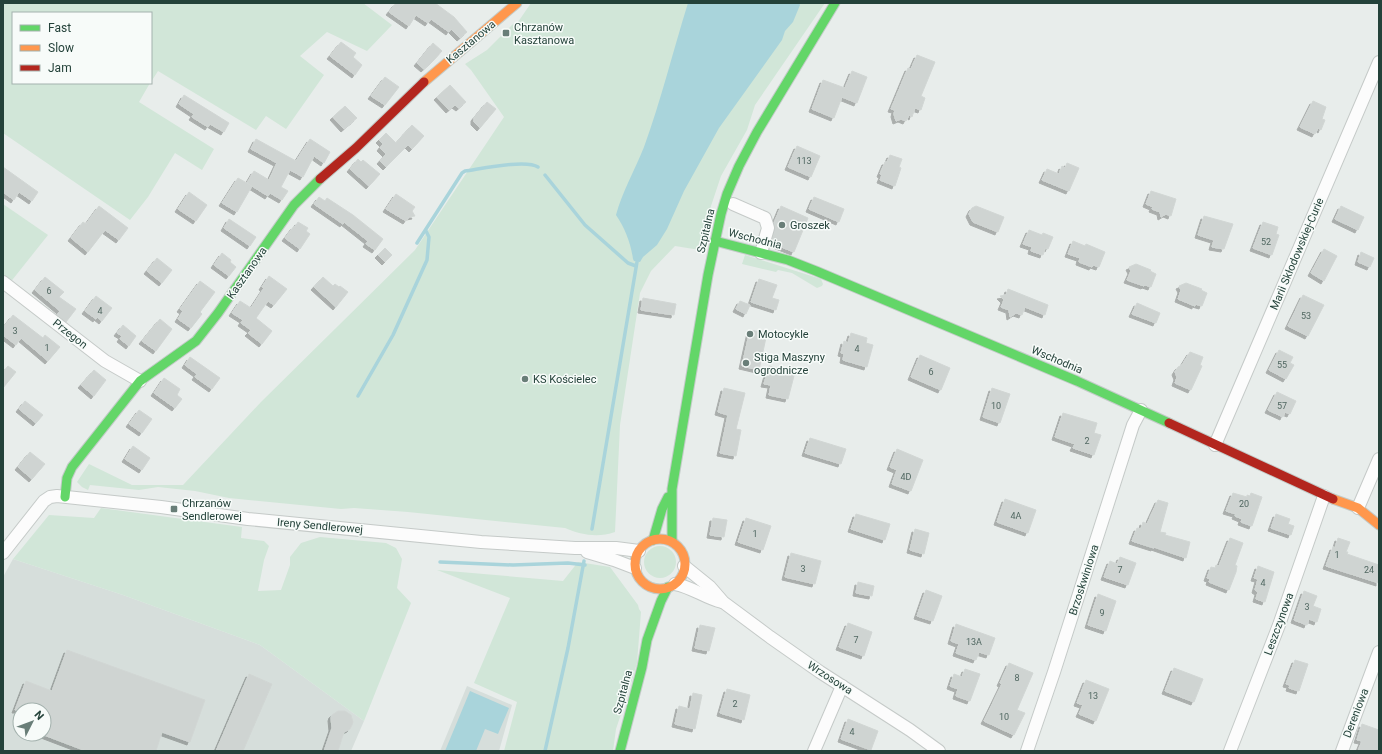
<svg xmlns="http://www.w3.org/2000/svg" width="1382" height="754" viewBox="0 0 1382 754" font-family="Roboto,sans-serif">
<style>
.built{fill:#d6dedb;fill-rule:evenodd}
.green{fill:#d1e6d8}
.water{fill:#a9d4db}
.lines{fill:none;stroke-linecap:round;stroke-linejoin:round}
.stream{stroke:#a9d4db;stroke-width:3.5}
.building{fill:#cfd4d2;stroke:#d1d6d4;filter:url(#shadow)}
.street-casing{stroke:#c5cac8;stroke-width:14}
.fast-casing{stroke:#c3cbc8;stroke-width:11}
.slow-casing{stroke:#c3cbc8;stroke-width:11}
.jam-casing{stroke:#c3cbc8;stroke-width:11}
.street{stroke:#fcfcfc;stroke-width:12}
.fast{stroke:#63d668;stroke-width:9}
.slow{stroke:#ff974d;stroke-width:9}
.jam{stroke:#b3261e;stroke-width:9}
.poi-dot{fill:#697e78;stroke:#f7fbf9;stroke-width:1.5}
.labels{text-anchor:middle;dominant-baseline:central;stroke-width:3;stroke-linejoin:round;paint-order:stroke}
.number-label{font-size:9px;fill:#506761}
.poi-label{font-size:11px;fill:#24423a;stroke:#f7fbf9;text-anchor:start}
.street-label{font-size:11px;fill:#24423a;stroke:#f7fbf9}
</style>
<defs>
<filter id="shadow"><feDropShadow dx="-3" dy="3" stdDeviation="0" flood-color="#0004"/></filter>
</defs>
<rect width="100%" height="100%" fill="#e8edeb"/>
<g class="built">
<path d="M13,559L123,595L260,645L364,721L351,751H3V577ZM20,710H44V734H20Z"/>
<path d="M467,686L512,705L499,751H440Z"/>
</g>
<g class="green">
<path d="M3,3H363L392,25L367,51L327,32L300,56L324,75L286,129L266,116L256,130L158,71L151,82V13H13V83H150L139,102L214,149L202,170L175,153L148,197L130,220L3,133Z"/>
<path d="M531,3H825L755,105L747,130L721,176L705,224L700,250L675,246L651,271L640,293L620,425L615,532C598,538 581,535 565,528L408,512L354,508L341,509L229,498L195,491L158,487L139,490L90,485L88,490L82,487L77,482L89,464L132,485H183L261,402L415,250L504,117L471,70L465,64L487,50L513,24L518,22Z"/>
<path d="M3,204L48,235L9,284L3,279Z"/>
<path d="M745,255L821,279L823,284L822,286L817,288L792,273L778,270L776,272L742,264Z"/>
<path d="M101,508L242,527L241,538L264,541L269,546L264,560L258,591L281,590L290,565V557L301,543L320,537L386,543L396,548L402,559L397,588L411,603L364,721L260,645L123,595L13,559L49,515L94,518Z"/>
<circle cx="660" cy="562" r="16"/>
<path d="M578,562L610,567L638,605L639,609L641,612L637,663L628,693L616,729L613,751H504L517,702L474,683L510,598L437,570L563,581Z"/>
</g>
<g class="water">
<path d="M688,3H799L800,5L793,22L785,31L782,40L719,128L684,191L667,229L657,245L643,257L640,262L634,261L633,259C631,244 625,228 616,215C622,192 635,170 644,147C661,100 673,51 688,3Z"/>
<path d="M470,691L509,708L498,734L485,729L476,751H445Z"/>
</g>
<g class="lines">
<g class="stream">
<path d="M545,175L585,225L628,263L636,266"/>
<path d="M417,243L462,173L465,171C480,169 526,159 538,167"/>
<path d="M358,396L393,335L427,260L429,237L426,231"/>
<path d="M592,529L637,262"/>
<path d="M440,562L513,565L568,563L585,565"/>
<path d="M545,751L568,648L584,561"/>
</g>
</g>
<g class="building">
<path d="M396,3H435L454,17L467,32L460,38L451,29L449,32L431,19L428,23L416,15L409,26L389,12Z"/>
<path d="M341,42L356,53L353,57L362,65L355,75L330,56Z"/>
<path d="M433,43L442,51L433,61L424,69L417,63Z"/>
<path d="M917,55L935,62L921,96L925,98L921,110L915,108L912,117L909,115L906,121L901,119L896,121L894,114L895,110L891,109L908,68L911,69Z"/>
<path d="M852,71L867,77L857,103L842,97L834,118L812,109L823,80L845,88Z"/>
<path d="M385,77L399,87L385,105L371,96Z"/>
<path d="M450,85L466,102L459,108L455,105L449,110L437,97Z"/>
<path d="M184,95L229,123L224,132L210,124L208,127L192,117L194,114L179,104Z"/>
<path d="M1313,101L1326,107L1322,119L1325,120L1321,130L1318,128L1315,134L1300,127Z"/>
<path d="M487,102L496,109L480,128L474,122V118Z"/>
<path d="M345,106L357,118L344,129L333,117Z"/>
<path d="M412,125L424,136L412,149L408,145L386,167L380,161L386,154L380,148L383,144L379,140L386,133L396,143Z"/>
<path d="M256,139L296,161L310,139L330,152L324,163L314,156L303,177L290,170L281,187L288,191L282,200L270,193L268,196L247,183L254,171L269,180L277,163L251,149Z"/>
<path d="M797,146L820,156L811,177L788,167Z"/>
<path d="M890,155L902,159L899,167L901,168L895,186L880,180L882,175L880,174L885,162H887Z"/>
<path d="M358,159L361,162L363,160L380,174L369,186L350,169Z"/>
<path d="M1067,163L1079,168L1069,191L1042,180L1047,169L1059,174L1062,166L1065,168Z"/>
<path d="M3,167L38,192L32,201L19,192L14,200L3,192Z"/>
<path d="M238,178L252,186L237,212L222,203Z"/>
<path d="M1151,191L1176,199L1171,216L1166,214L1161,217L1160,212L1152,209L1153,207L1146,204Z"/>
<path d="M189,192L207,205L196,221L178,209Z"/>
<path d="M396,194L415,207L412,211L415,216L409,217L406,221L386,209Z"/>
<path d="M319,197L325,201L327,198L353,215L383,239L375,250L366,244L368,241L344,222L343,224L314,204Z"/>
<path d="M814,197L844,209L839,222L809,209Z"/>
<path d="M99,206L128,228L119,240L105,230L88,252L71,238L83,222L86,224Z"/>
<path d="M781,206L808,218L794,252L771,243L775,230L774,223Z"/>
<path d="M976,206L1004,217L998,232L973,222L969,214L972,208Z"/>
<path d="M1341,206L1364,217L1358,230L1335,219Z"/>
<path d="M1204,216L1233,224L1224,249L1212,247L1214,240L1198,235Z"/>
<path d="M229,219L256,237L250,246L224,228Z"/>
<path d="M298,222L308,228L306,231L310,234L300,249L285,238L294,226L295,227Z"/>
<path d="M1263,222L1278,227L1276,234L1279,235L1272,255L1253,248Z"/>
<path d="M1029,230L1042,235L1043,233L1053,237L1048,249L1045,248L1043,255L1031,251L1032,247L1023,244Z"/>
<path d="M1073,241L1085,246L1086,244L1105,252L1099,267L1093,265L1092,267L1079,262L1080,258L1068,254Z"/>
<path d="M385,248L392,255L385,262L378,255Z"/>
<path d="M1324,249L1337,256L1324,281L1311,273Z"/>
<path d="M1361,252L1374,258L1370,267L1358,262Z"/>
<path d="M222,253L231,260L230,262L236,267L229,276L214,265Z"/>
<path d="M157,258L172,270L162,283L147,271Z"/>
<path d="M1136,264L1151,270L1150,271L1156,274L1151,287L1145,285L1144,286L1127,280L1131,271L1129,267Z"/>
<path d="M269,276L287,289L274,305L268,301L256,318L272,331L262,344L248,333L251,330L241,323L243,320L232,313L240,301L251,308L264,288L262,287Z"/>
<path d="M45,277L64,292L59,297L76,309L66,322L57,315L60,311L35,290Z"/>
<path d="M323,277L333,286L335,284L339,287L340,286L348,292L336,307L314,287Z"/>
<path d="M759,279L777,285L772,298L779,300L776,310L751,302Z"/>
<path d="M200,281L215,292L200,312L202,314L191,328L178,319L183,311L180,309Z"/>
<path d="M1186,283L1202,289L1201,290L1207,293L1202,306L1195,304V306L1178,299L1181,290L1179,286Z"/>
<path d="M1008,289L1048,305L1045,315L1025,307L1022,315L1016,313L1010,317L1009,310L1001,307L1004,300L1000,296L1006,295Z"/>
<path d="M1303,295L1324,305L1308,336L1288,326Z"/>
<path d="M96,296L112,308L102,321L97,317L96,319L85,311Z"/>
<path d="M643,298L676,304L674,315L641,310Z"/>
<path d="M740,301L750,305L746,314L736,309Z"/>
<path d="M1137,303L1160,313L1156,323L1132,314Z"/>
<path d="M13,315L43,338L45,335L60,347L48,361L21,338L16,345L3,335V328Z"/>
<path d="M160,319L172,329L156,351L142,341Z"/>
<path d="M123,325L136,336L129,346L120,339L122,336L117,333Z"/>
<path d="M750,330L767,333L759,370L742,366Z"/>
<path d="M851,333L867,338L866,343L873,345L867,367L843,360L844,354L841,353L844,341L848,343Z"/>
<path d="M1279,350L1293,357L1290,363L1294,365L1286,379L1269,370Z"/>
<path d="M1190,352L1203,357L1200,365L1202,366L1191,390L1175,383L1177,377L1175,372L1178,367L1182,365Z"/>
<path d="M920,355L950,368L941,390L911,377Z"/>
<path d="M190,357L220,378L212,389L195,377L197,374L185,365Z"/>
<path d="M8,366L16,372L3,388V372Z"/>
<path d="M769,366L795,372L788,399L769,395L771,385L764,384Z"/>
<path d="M94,370L106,380L94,396L81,385Z"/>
<path d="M164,378L180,389L177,395L182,399L175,408L154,393Z"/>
<path d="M724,388L745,393L736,429L741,430L736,456L720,453L728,415L718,412Z"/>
<path d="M992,388L1010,394L1000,423L983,417Z"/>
<path d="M1277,392L1296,401L1290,414L1285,412L1283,417L1268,410Z"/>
<path d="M25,401L43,415L36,423L19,409Z"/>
<path d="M139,410L152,419L142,433L129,424Z"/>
<path d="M1063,413L1097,423L1094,433L1101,435L1094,455L1073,448L1075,444L1055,437Z"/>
<path d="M810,438L846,449L841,464L805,453Z"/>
<path d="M133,446L150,458L142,470L125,459Z"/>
<path d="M897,449L923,460L911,491L892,484L897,470L890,467Z"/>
<path d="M30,452L45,464L32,479L18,467Z"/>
<path d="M1233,493L1247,497V495L1250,496L1251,493L1262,497L1252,526L1241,522L1242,519L1235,516L1236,514L1226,511Z"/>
<path d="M1005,499L1036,510L1028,533L997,522Z"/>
<path d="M1158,500L1168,503L1160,532L1166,533L1165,535L1190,542L1186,558L1154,547V548L1132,541L1137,528L1141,529L1143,522L1147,524Z"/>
<path d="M856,514L890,524L885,540L851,529Z"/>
<path d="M1276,514L1290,519L1288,524L1294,526L1291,535L1271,528Z"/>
<path d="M713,518L727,520L724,537L710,535Z"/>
<path d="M746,518L771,526L763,550L738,542Z"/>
<path d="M915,529L929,533L924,554L910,550Z"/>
<path d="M1230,538L1243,543L1235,565L1237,566L1236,572L1229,590L1209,582L1210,579L1207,578L1211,567L1215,568L1216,565L1219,566Z"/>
<path d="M1338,538L1350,542L1346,552H1348L1347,554L1379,565V583L1326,566L1333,547L1335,548Z"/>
<path d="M791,553L821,561L815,584L785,577Z"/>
<path d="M1120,557L1136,563L1128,585L1104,577L1110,561L1117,564Z"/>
<path d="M1258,566L1274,572L1265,602L1256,599L1258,592L1255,590L1258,579L1254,578Z"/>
<path d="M858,582L874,586L872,596L856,593Z"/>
<path d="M926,590L942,596L933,621L917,616Z"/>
<path d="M1304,591L1317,596L1313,606L1321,609L1317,622L1309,619L1307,625L1294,620Z"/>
<path d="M1098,594L1116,601L1106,631L1088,625Z"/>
<path d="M848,623L872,632L864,656L839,647Z"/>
<path d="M956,624L995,638L989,655L979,652L976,660L956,653L959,644L951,641Z"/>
<path d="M700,625L715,628L709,651L695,648Z"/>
<path d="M67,650L205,700L190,742L162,732L156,751H86L44,735V710H15L26,681L52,691Z"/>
<path d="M1295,660L1308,664L1299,691L1289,688L1290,685L1286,684Z"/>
<path d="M1009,663L1033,673L1017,710L1025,713L1014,735L984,721L1002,684L1000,683Z"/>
<path d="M1174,668L1203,679L1194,702L1165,691Z"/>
<path d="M965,669L980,674L970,701L956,696L958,689L950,686L954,674L962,677Z"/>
<path d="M249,674L272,684L243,751H216Z"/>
<path d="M1086,680L1109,689L1096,721L1079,714L1083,705L1077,703Z"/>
<path d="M727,689L750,695L744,720L720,713Z"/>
<path d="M693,693L702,695L695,729L675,724L679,706L690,709Z"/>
<path d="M338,711H345L351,715L353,722L352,725L350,729L344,732L338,751H324L332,728L331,718L332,715Z"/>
<path d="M848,719L878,731L871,750L841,739Z"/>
<path d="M1362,724L1379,730V751H1358L1362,741L1357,740Z"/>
</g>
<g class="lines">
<g class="street-casing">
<g id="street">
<path d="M733,204L765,218L768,228L761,253"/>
<path d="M3,282L105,361L140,381"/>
<path d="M1215,445L1379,62"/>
<path d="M1358,508L1379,459"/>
<path d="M587,552L614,560L635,568"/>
<path d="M3,553L44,501L50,497L57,496L161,507L248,519L481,542L575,548H616L639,551"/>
<path d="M684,566L710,587L723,602L770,637L820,672L910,730L939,751"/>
<path d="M675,584C692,587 705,598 722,602"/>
<path d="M814,751L842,686"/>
<path d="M1027,751L1054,672L1133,425L1141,410"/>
<path d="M1230,751L1279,625L1324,496"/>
<path d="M1342,751L1379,652"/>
</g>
</g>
<g class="fast-casing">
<g id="fast">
<path d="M715,241L788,260L816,271L1077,381L1169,423"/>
<path d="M65,497L67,478L72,467L140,381L196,341L218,313L294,205L320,179"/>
<path d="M653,540L662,509L668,497"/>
<path d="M672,541V489L708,275L721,214L727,194L739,166L757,132L835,3"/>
<path d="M620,751L642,667L647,640L661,601L668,587"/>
</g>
</g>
<g class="slow-casing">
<g id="slow">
<path d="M424,82L517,3"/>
<path d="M1333,499L1358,508L1379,525"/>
<circle cx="660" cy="564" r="25"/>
</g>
</g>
<g class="jam-casing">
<g id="jam">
<path d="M320,179L356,148L424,82"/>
<path d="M1169,423L1333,499"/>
</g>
</g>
<use href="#street" class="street"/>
<use href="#fast" class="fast"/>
<use href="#slow" class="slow"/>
<use href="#jam" class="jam"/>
</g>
<g class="poi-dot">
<rect x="502" y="29" width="8" height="8" rx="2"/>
<circle cx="782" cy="225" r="4"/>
<circle cx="750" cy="334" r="4"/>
<circle cx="746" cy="363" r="4"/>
<circle cx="525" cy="379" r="4"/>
<rect x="170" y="505" width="8" height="8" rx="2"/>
</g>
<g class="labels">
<g class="number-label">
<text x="804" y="161">113</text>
<text x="1266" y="242">52</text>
<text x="49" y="291">6</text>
<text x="100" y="311">4</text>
<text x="1306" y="316">53</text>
<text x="15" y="331">3</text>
<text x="47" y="348">1</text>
<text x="857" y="349">4</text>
<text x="1282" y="365">55</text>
<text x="931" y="372">6</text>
<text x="996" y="406">10</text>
<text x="1282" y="406">57</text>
<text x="1087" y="441">2</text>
<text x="906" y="477">4D</text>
<text x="1244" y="504">20</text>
<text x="1016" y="516">4A</text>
<text x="755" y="534">1</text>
<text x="1337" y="555">1</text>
<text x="803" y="569">3</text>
<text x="1120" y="570">7</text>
<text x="1369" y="570">24</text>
<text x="1263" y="583">4</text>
<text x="1307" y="607">3</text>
<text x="1102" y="613">9</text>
<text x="856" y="640">7</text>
<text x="974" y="642">13A</text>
<text x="1017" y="678">8</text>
<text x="1093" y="696">13</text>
<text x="735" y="704">2</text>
<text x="1004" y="717">10</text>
<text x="852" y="732">4</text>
</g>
<g class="poi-label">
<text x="514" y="27">Chrzanów<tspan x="514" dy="13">Kasztanowa</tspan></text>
<text x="790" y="225">Groszek</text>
<text x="758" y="334">Motocykle</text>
<text x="754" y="357">Stiga Maszyny<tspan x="754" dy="13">ogrodnicze</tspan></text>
<text x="533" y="379">KS Kościelec</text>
<text x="182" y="503">Chrzanów<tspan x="182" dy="13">Sendlerowej</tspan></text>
</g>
<g class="street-label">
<text transform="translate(471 42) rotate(-40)">Kasztanowa</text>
<text transform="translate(706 231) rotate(-77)">Szpitalna</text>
<text transform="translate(755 239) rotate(14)">Wschodnia</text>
<text transform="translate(1297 254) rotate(-67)">Marii Skłodowskiej-Curie</text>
<text transform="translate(247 273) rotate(-55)">Kasztanowa</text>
<text transform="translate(70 334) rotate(38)">Przegon</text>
<text transform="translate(1057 360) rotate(23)">Wschodnia</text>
<text transform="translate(320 526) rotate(5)">Ireny Sendlerowej</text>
<text transform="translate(1084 580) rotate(-72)">Brzoskwiniowa</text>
<text transform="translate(1279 624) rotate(-70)">Leszczynowa</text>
<text transform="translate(830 678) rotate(33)">Wrzosowa</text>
<text transform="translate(623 692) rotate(-75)">Szpitalna</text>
<text transform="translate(1356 713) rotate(-69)">Dereniowa</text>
</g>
</g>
<rect width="1382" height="754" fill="none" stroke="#24423a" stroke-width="8"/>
<rect x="12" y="12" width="140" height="72" fill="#f7fbf9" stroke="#a3b1ad"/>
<rect x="20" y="25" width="20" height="6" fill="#63d668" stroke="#a3b1ad"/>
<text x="48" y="32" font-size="12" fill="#24423a">Fast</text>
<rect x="20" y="45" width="20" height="6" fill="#ff974d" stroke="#a3b1ad"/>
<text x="48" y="52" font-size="12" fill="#24423a">Slow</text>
<rect x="20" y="65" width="20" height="6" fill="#b3261e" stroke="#a3b1ad"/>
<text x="48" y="72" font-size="12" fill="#24423a">Jam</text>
<g transform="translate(32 722) rotate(48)"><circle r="19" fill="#f7fbf9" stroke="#a3b1ad"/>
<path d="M0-3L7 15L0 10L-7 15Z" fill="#697e78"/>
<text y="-6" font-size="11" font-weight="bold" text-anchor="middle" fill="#24423a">N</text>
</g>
</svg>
